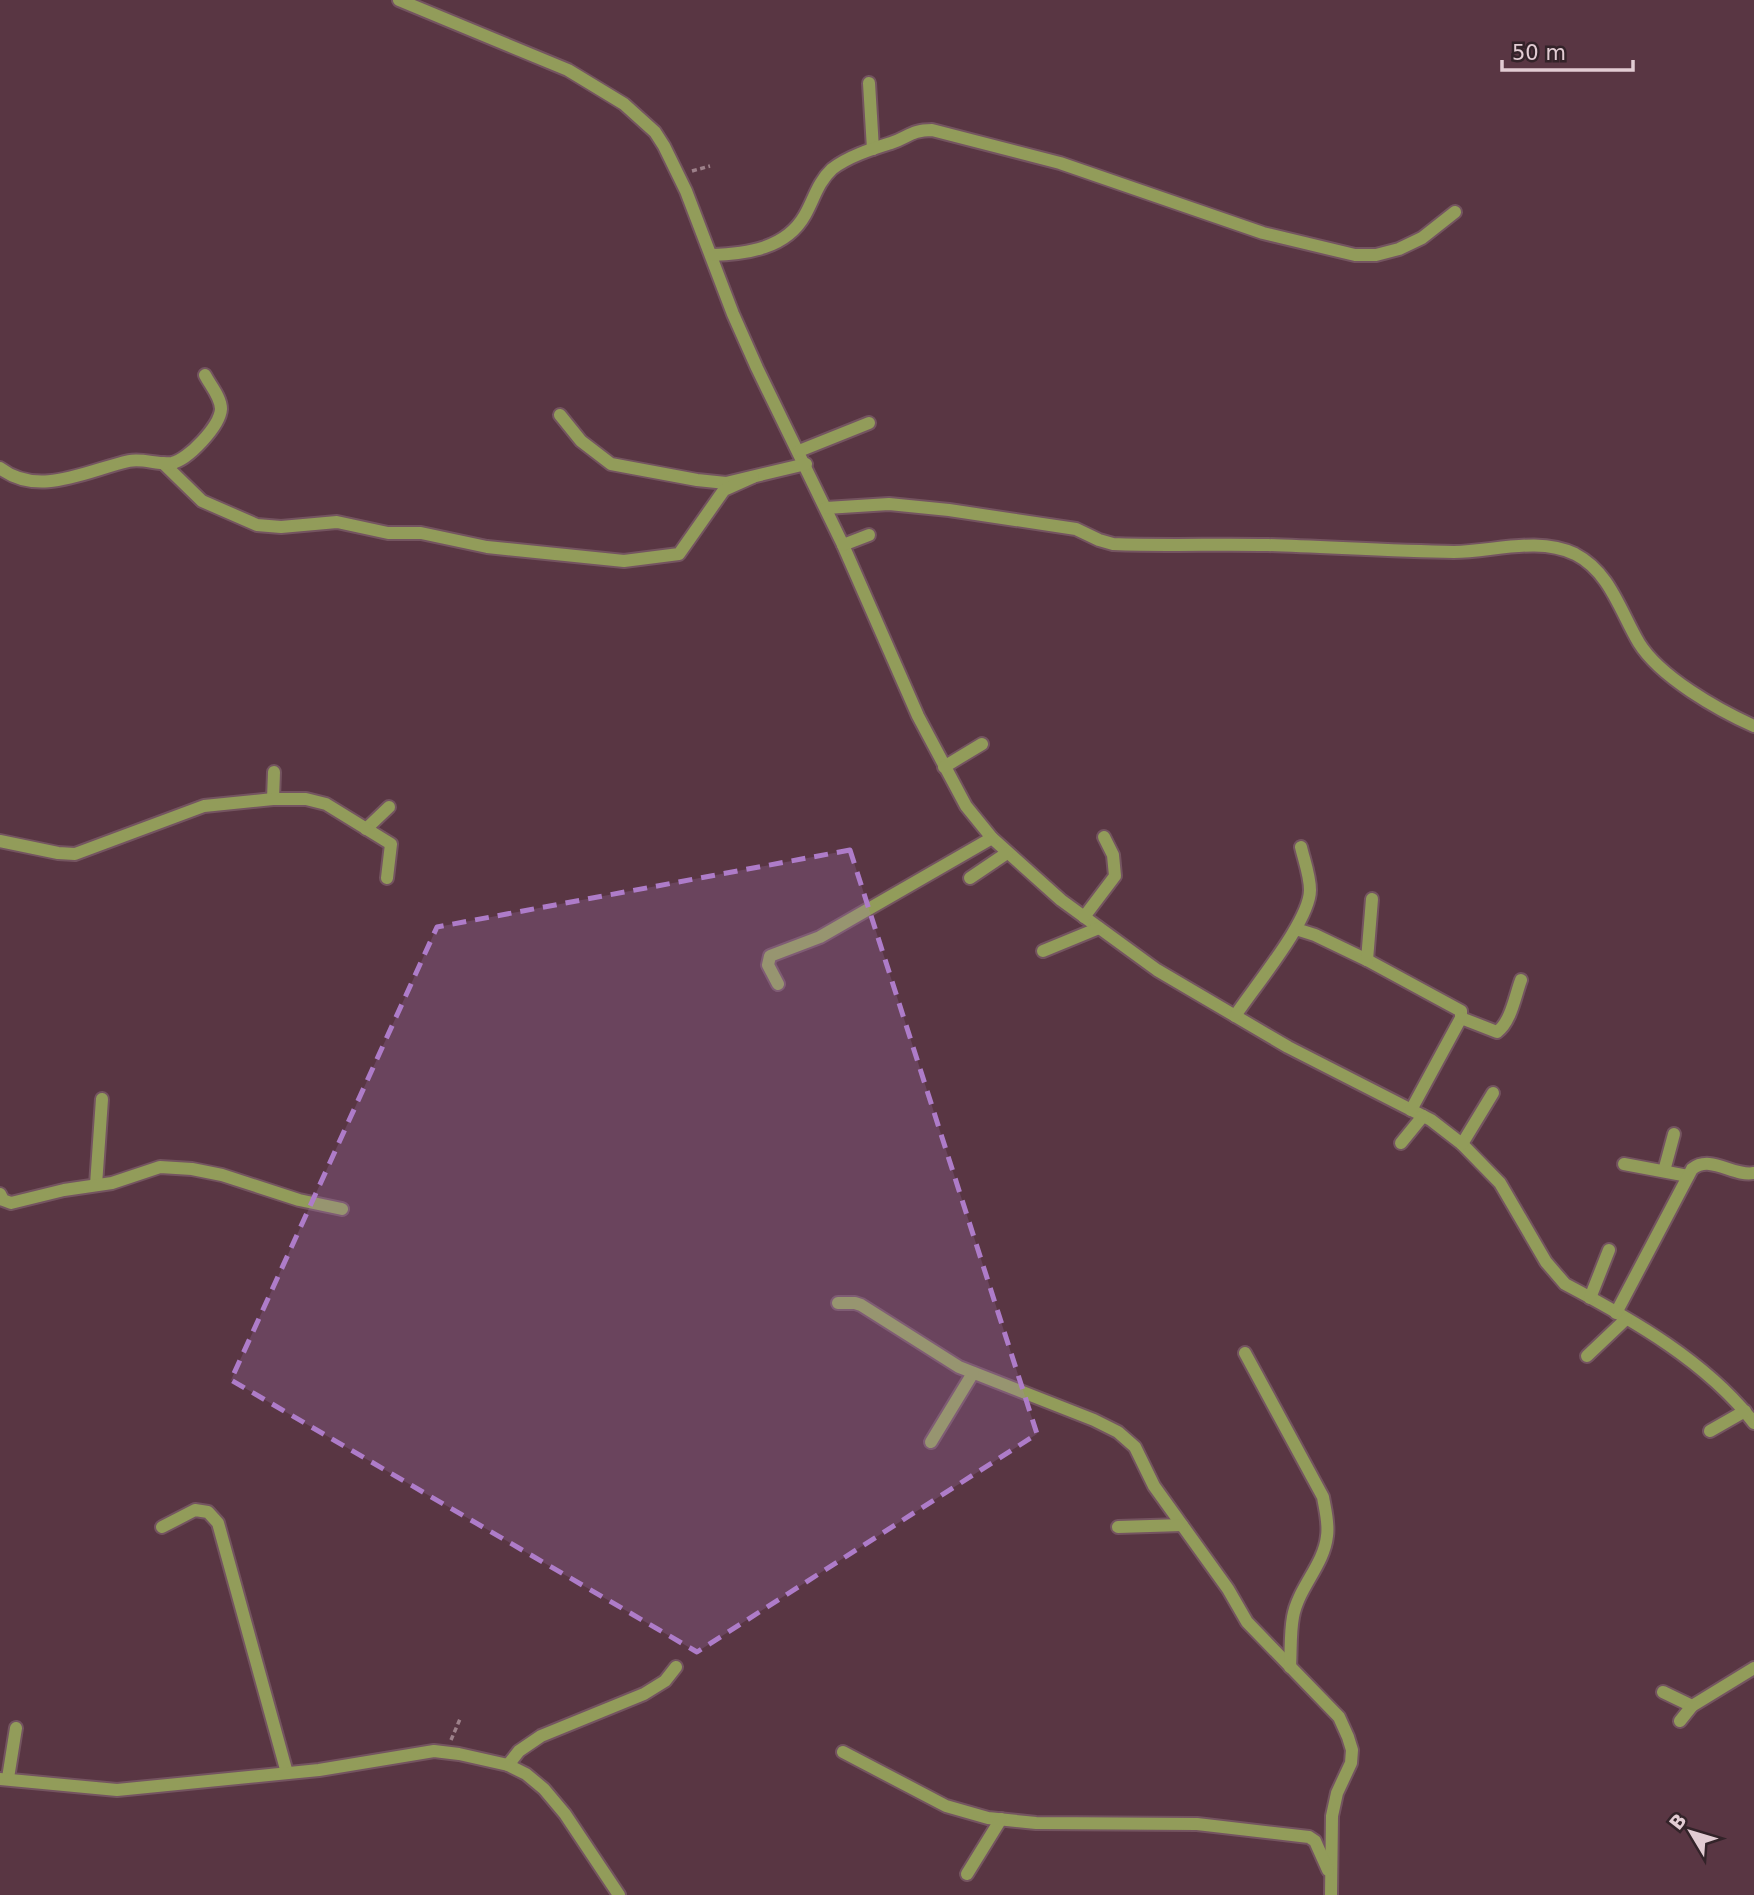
<svg xmlns="http://www.w3.org/2000/svg" width="1754" height="1895" viewBox="0 0 1754 1895" font-family="'DejaVu Sans',sans-serif">
<style>
.lines{fill:none;stroke-linecap:round;stroke-linejoin:round}
.minor-casing{stroke:#745460;stroke-width:16}
.path{stroke:#9d808a;stroke-width:3.5;stroke-dasharray:5 3.5;stroke-linecap:butt}
.minor{stroke:#929c5a;stroke-width:12}
.marked{fill:#ae7cc9;fill-opacity:0.2;stroke:#ae7cc9;stroke-width:5;stroke-dasharray:14 9;stroke-linejoin:round}
</style>
<rect width="100%" height="100%" fill="#593643"/>
<g class="lines">
<g class="minor-casing">
<g id="minor">
<path d="M399,0L568,70L624,104L655,132L664,146L686,191L733,314L757,368L843,545L918,716L966,806L992,838L1061,900L1157,970L1288,1047L1431,1120L1462,1144L1500,1183L1546,1262L1565,1284C1633,1320 1707,1362 1754,1423"/>
<path d="M869,83L873,149"/>
<path d="M711,255C746,254 786,249 805,215C814,199 818,182 832,169C849,156 872,149 891,143C909,137 911,130 932,130L1060,163L1263,233L1355,255H1376L1399,249L1422,238L1455,212"/>
<path d="M560,415L581,441L611,464L697,480L726,483L806,464"/>
<path d="M799,451L869,423"/>
<path d="M163,463L202,501L257,525L281,527L337,522L388,533H421L487,547L624,561L679,554L724,490L753,477"/>
<path d="M0,468C39,498 88,470 129,461C143,458 158,465 172,463C188,460 220,426 221,409C221,397 210,385 205,375"/>
<path d="M826,508L889,504L949,510L1076,529L1099,540L1113,544C1165,546 1216,544 1268,545C1330,547 1392,551 1454,552C1492,552 1538,536 1575,554C1610,572 1620,611 1639,643C1660,677 1718,710 1754,726"/>
<path d="M843,545L869,535"/>
<path d="M944,767L982,744"/>
<path d="M273,799L274,772"/>
<path d="M366,829L389,807"/>
<path d="M0,841L58,853L75,854L204,806L273,799H306L326,804L391,844L387,878"/>
<path d="M970,878L1007,853"/>
<path d="M1084,917L1115,876L1113,855L1104,837"/>
<path d="M1296,929L1315,935L1367,960L1461,1011V1018L1411,1110"/>
<path d="M1043,951L1099,928"/>
<path d="M1367,960L1372,899"/>
<path d="M778,984L768,965L770,956L820,937L992,838"/>
<path d="M1235,1016C1254,987 1310,921 1310,890C1310,876 1304,860 1301,847"/>
<path d="M1461,1018L1497,1032C1511,1022 1515,996 1521,980"/>
<path d="M1401,1143L1423,1116"/>
<path d="M1462,1144L1493,1093"/>
<path d="M1624,1164L1688,1176"/>
<path d="M1664,1171L1674,1134"/>
<path d="M96,1185L102,1099"/>
<path d="M0,1194L3,1200L11,1203L64,1190L112,1183L160,1167L192,1169L222,1175L299,1200L342,1209"/>
<path d="M1590,1298L1609,1250"/>
<path d="M838,1303H855L861,1305L959,1367L1094,1420L1118,1432L1135,1447L1154,1486L1228,1589L1247,1622L1339,1717L1348,1737L1352,1750L1351,1763L1337,1793L1332,1816L1331,1895"/>
<path d="M1616,1313L1692,1169C1711,1154 1733,1177 1754,1173"/>
<path d="M1245,1353L1323,1497C1325,1509 1329,1523 1327,1536C1324,1565 1298,1588 1293,1617C1290,1633 1291,1651 1290,1667"/>
<path d="M1587,1356L1626,1319"/>
<path d="M1710,1431L1745,1411"/>
<path d="M931,1442L973,1373"/>
<path d="M162,1527L195,1510L208,1512L218,1523L287,1773"/>
<path d="M1118,1527L1182,1525"/>
<path d="M1663,1692L1692,1706"/>
<path d="M1680,1721L1692,1706L1754,1668"/>
<path d="M843,1752L946,1806L988,1818L1036,1823L1197,1824L1309,1837L1315,1841L1328,1870"/>
<path d="M508,1765L519,1751L541,1736L644,1694L665,1681L676,1667"/>
<path d="M8,1778L16,1728"/>
<path d="M0,1779L117,1790L319,1770L434,1751L459,1754L508,1765L526,1774L544,1789L565,1814L619,1895"/>
<path d="M967,1874L1001,1819"/>
</g>
</g>
<g class="path">
<path d="M692,171L710,166"/>
<path d="M451,1740L460,1719"/>
</g>
<use href="#minor" class="minor"/>
</g>
<path class="marked" d="M850,850L1037,1434L697,1652L231,1380L437,927Z"/>
<g transform="translate(1691 1832) rotate(308)" stroke="#332329" stroke-width="5" paint-order="stroke">
<path d="M0-5L12 26L0 18L-12 26Z" fill="#e2ccd3"/>
<text y="-10" font-size="19" font-weight="bold" text-anchor="middle" fill="#e2ccd3">B</text>
</g>
<path d="M1502 60v10h131v-10" fill="none" stroke="#e2ccd3" stroke-width="3.5"/>
<text x="1512" y="60" font-size="21" fill="#e2ccd3" stroke="#332329" stroke-width="5" paint-order="stroke">50 m</text>
</svg>
